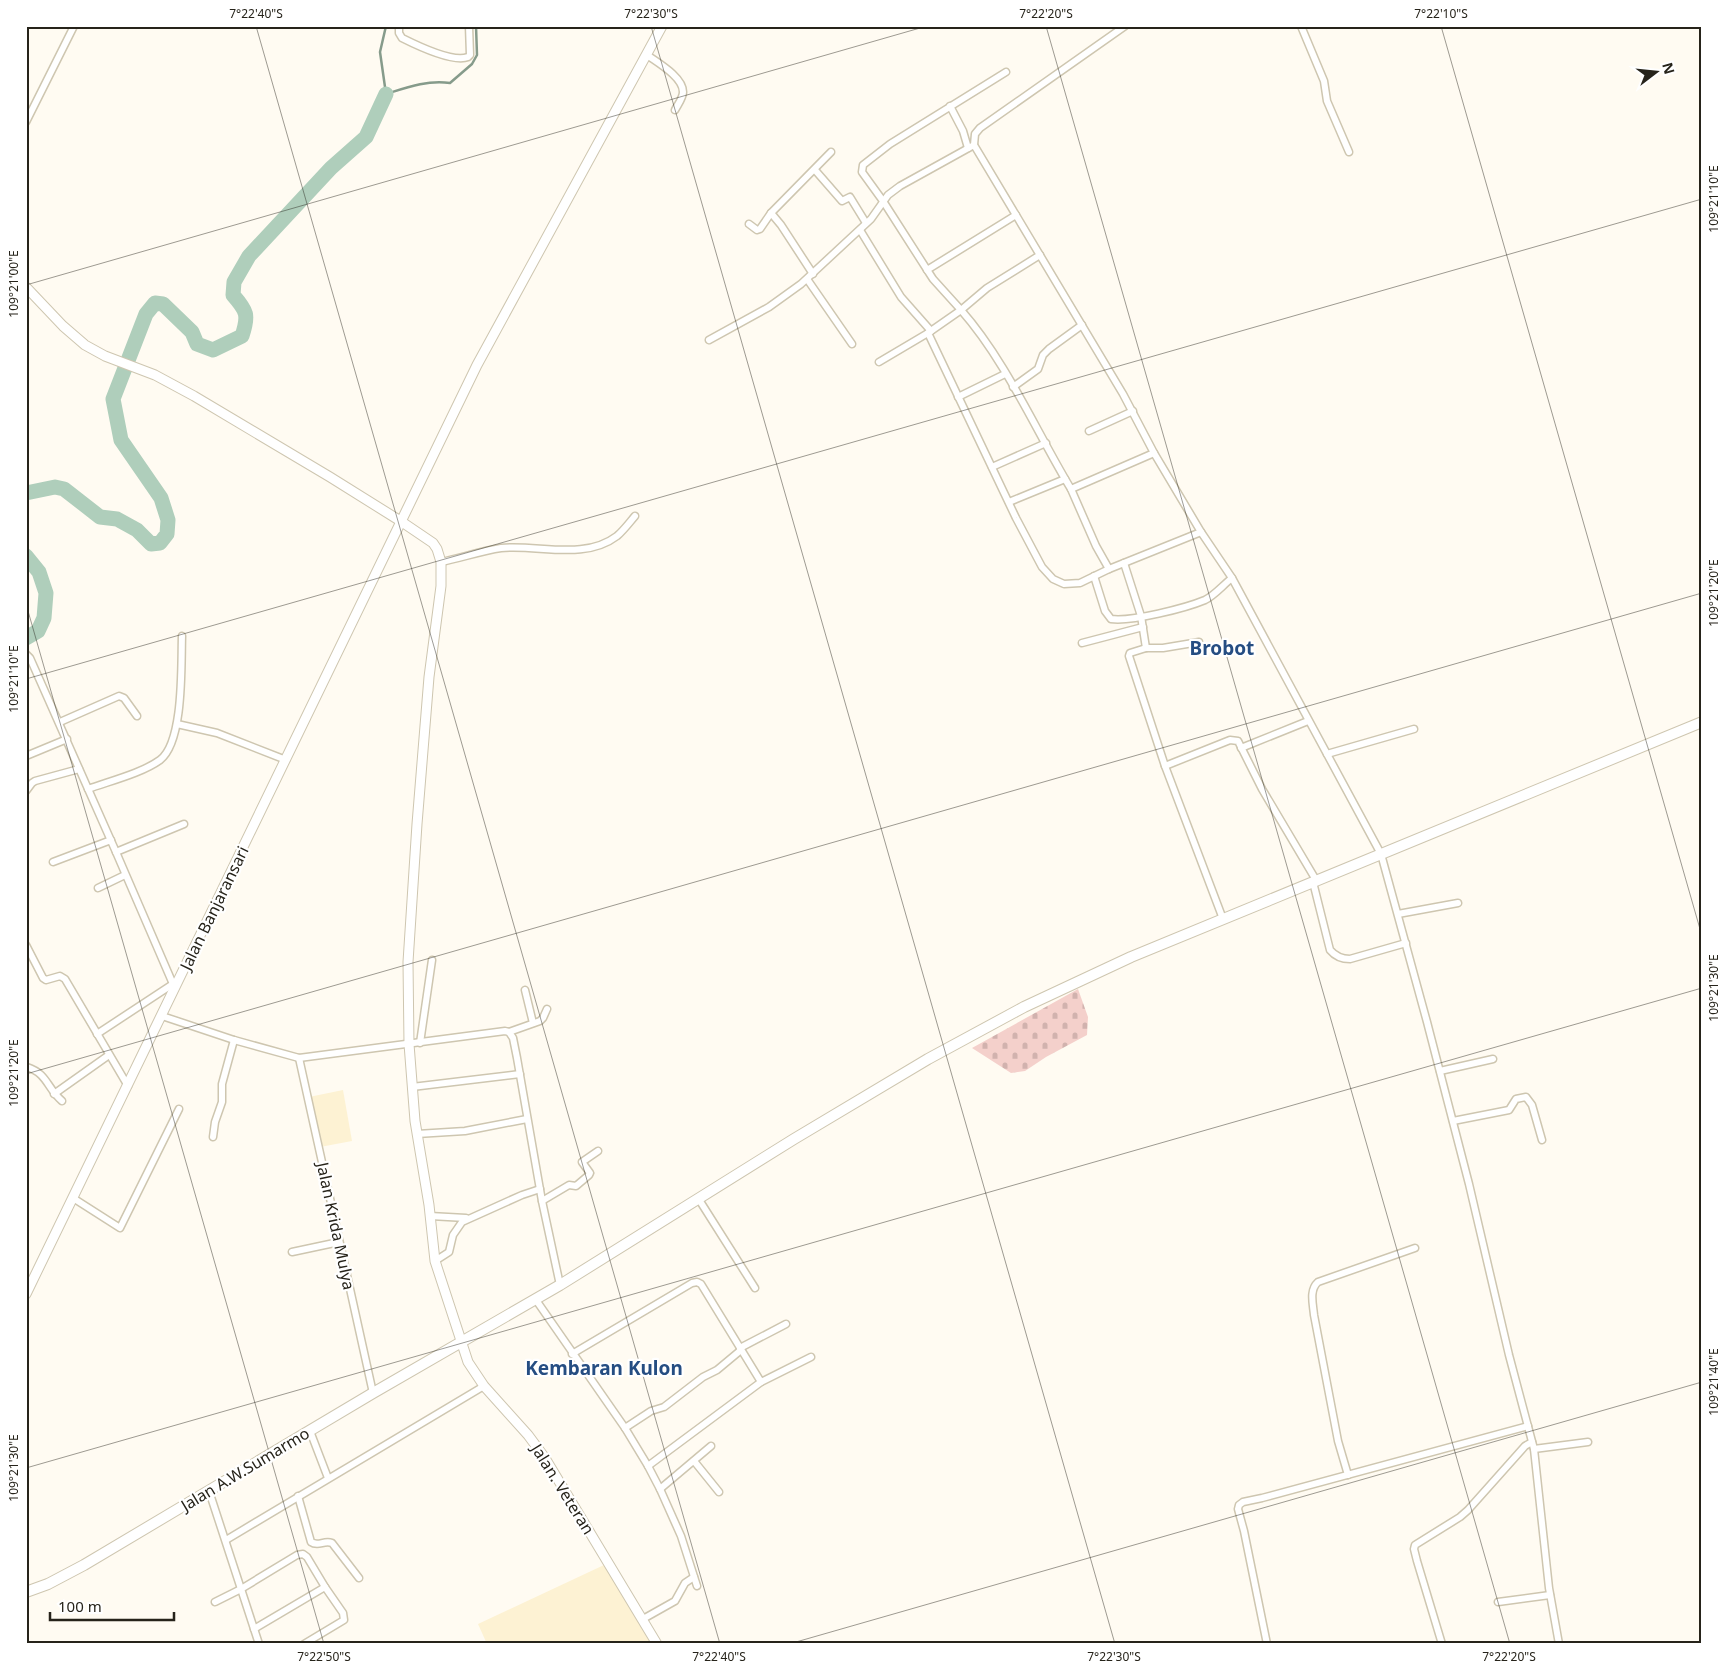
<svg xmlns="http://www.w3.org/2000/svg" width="1728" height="1670" viewBox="0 0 1728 1670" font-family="'Noto Sans',sans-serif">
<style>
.built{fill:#fdf2d3}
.cemetery{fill:url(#cemetery-stones)}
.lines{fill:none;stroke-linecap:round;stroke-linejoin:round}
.stream{stroke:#869b8b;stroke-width:2.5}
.river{stroke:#afcebb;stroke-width:15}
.street-casing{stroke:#cec6b0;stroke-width:9}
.secondary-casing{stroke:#cec6b0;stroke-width:11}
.primary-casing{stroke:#cec6b0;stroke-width:12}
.street{stroke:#fff;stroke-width:6}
.secondary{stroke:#fff;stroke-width:9}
.primary{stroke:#fff;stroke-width:10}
.ticks{fill:none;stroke:#26231a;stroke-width:1;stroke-opacity:0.45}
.labels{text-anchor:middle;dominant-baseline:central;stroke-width:4.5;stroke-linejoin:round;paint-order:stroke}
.street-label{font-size:16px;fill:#26231a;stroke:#fff}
.quarter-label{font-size:19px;font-weight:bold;fill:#254d82;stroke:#fff}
.neatline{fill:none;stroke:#26231a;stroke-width:2}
.ticks-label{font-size:12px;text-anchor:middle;fill:#26231a}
</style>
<defs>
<pattern id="cemetery-stones" width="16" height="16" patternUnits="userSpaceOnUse" patternTransform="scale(1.25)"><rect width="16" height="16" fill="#f4d0cb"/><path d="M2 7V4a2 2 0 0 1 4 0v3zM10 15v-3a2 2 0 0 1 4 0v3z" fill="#d1b2ae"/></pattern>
</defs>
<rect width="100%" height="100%" fill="#fffbf2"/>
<g class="built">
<path d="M343,1090L352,1141L320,1147L309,1097Z"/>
<path d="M604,1565L651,1644H487L478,1624Z"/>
</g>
<path class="cemetery" d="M1078,989L1088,1017L1087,1035L1046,1057L1025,1071L1011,1073L972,1048Z"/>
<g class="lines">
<path class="stream" d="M386,26L380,52L386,94C408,87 427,80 450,83L472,64L477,55L476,26"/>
<g class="river">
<path d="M26,493L55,487L64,489L100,517L117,519L137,530L151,544L160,543L167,534L168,520L161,498L121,440L113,399L146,314L155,303L163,304L192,332L197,344L213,350L242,336C249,315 247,311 233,295L234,282L249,256L331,168L366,137L386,94"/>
<path d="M26,556L39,572L46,593L44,618L38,631L26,638"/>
</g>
<g class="street-casing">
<g id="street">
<path d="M399,26V33L402,38C416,45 453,63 468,57L470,55L469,26"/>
<path d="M1125,26L980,128L975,134L974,145L1123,394L1154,453L1201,532L1232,578L1381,854L1427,1022L1469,1184L1509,1355L1534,1449L1549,1588L1559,1644"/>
<path d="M1301,26L1324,81L1327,101L1349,152"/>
<path d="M647,55C658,63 683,77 683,92C683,98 678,104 675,110"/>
<path d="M1006,72L890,144L863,165L862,172L883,201L933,279L961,310L928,333L1016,518L1042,567L1053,579L1064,584L1080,583L1109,569L1201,532"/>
<path d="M950,106L963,131L968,148"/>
<path d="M26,122L74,26"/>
<path d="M815,170L842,201L850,197L866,223"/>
<path d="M771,213L781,225L813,274"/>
<path d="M749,224L757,230L760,229L771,213L831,152"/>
<path d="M860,230L901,297L931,331"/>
<path d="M1040,255L987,288L961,310C1006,361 1036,431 1071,489L1154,453"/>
<path d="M927,270L1016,215"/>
<path d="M807,279L852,344"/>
<path d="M709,340L769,307L801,284L871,219L888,195L900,186L974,145"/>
<path d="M879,362L928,333"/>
<path d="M1013,387L1038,369L1043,355L1049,349L1082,325"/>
<path d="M958,397L1005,374"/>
<path d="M1089,431L1133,411"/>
<path d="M992,467L1046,443"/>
<path d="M1071,489L1096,546L1109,569"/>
<path d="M1009,502L1065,479"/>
<path d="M441,562C461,558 481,551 501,548C538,544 584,561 617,536C624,530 629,523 635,516"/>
<path d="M1124,563L1141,616L1146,648"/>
<path d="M1094,576L1105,611L1111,619C1131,622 1186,608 1205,600C1215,595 1223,585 1232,578"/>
<path d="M1199,642L1163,648H1146L1130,653L1129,656L1165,766L1223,919"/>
<path d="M1082,643L1143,627"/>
<path d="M26,654L30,658L116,852L173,984L175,987"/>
<path d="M60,722L119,696L124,698L137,716"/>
<path d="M177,724L217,733L286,760"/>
<path d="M1241,748L1308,721"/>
<path d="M1327,754L1414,729"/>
<path d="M26,756L67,739"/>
<path d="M1165,766L1230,740L1238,741L1262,789L1316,880"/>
<path d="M88,789C110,781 142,773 160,760C184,742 181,665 182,636"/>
<path d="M26,791L32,783L35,781L79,769"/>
<path d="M116,852L184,824"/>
<path d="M53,862L111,840"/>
<path d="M1313,882L1330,950C1335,956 1342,959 1350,959L1406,943"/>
<path d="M98,888L125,875"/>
<path d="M1398,914L1458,903"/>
<path d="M26,945L43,978L46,980L60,976L65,979L128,1086"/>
<path d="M525,990L533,1023"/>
<path d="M162,1016L234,1040L299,1058L505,1031L509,1032L513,1038L517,1058L542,1201L560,1285"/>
<path d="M509,1032L540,1021L543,1018L547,1009"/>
<path d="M97,1034L173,984"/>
<path d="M420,1043L432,960"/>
<path d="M299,1058L373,1393"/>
<path d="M27,1067C48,1074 46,1087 62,1101"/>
<path d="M1440,1071L1493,1059"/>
<path d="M412,1087L520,1074"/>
<path d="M54,1094L109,1055"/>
<path d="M1453,1121L1509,1110L1516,1099L1526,1097L1532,1105L1542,1140"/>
<path d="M417,1134L465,1131L527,1119"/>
<path d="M213,1137L215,1122L222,1102V1084L234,1040"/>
<path d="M73,1198L120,1228L179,1109"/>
<path d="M698,1198L755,1288"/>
<path d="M542,1201L569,1185L576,1186L589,1175L590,1173L582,1162L598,1151"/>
<path d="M430,1216L466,1218"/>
<path d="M292,1252L339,1242"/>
<path d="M435,1261L449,1252L453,1235L462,1222L522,1195L540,1189"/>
<path d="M536,1300L625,1428L648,1466L660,1489L681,1536L697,1586"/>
<path d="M740,1348L786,1324"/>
<path d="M572,1354L692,1283L697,1282L701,1284L761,1382L648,1466"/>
<path d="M761,1382L811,1357"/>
<path d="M625,1428L651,1411L664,1407L703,1377L717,1370L741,1350"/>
<path d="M310,1431L328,1478"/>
<path d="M1534,1449L1588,1442"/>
<path d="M694,1461L719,1492"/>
<path d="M1348,1475L1338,1441L1314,1315C1313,1304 1309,1290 1318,1282L1415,1248"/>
<path d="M660,1489L711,1446"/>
<path d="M209,1491L259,1644"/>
<path d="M298,1496L311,1542C318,1547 324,1540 332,1543L359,1578"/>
<path d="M226,1540L484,1386"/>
<path d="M215,1602L241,1589L297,1555L303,1554L307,1557L325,1587"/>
<path d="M1498,1602L1550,1595"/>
<path d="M643,1619L675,1601L685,1583L694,1577"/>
<path d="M254,1629L325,1587L343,1613L344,1620L304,1644"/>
<path d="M1267,1644L1244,1531L1238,1509L1239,1505L1243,1502L1262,1498L1528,1426"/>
<path d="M1442,1644L1417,1561L1414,1549L1415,1545L1460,1517L1468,1510L1525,1446L1532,1442"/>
</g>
</g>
<g class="secondary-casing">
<g id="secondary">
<path d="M26,287L63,326L85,345L105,356L155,375L194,396L330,477L402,522L433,543L437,549L441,562V586L429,677L417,824L408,962L409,1044L415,1121L429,1205L435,1261L468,1362L484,1386L528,1435L545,1458L657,1644"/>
<path d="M26,1294L477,365L662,26"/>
</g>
</g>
<g class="primary-casing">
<path id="primary" d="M26,1592L48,1584L84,1565L373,1393L560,1285L794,1139L928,1059L1024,1007L1131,957L1702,722"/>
</g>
<use href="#street" class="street"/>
<use href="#secondary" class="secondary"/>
<use href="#primary" class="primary"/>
</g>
<path class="ticks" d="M256,26L720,1644M651,26L1115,1644M1046,26L1510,1644M1441,26L1702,936M26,285L927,26M26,604L324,1644M26,679L1702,199M26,1074L1702,593M26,1468L1702,988M789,1644L1702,1382"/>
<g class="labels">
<g class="street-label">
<text transform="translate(214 908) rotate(-64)">Jalan Banjaransari</text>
<text transform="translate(336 1226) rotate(78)">Jalan Krida Mulya</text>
<text transform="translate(245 1469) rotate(-31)">Jalan A.W.Sumarmo</text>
<text transform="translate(563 1489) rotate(58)">Jalan. Veteran</text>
</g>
<g class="quarter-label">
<text x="1222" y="648">Brobot</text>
<text x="604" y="1368">Kembaran Kulon</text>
</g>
</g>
<rect width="1728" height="1670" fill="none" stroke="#ffffff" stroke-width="55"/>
<g transform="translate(1656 72) rotate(74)" stroke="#ffffff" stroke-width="4" paint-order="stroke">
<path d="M0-4L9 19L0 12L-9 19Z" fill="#26231a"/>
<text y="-8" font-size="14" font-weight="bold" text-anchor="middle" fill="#26231a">N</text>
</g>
<path d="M50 1612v8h124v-8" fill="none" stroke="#26231a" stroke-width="2.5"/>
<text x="58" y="1612" font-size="15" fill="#26231a" stroke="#ffffff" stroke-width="4" paint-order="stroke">100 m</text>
<rect x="28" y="28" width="1672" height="1614" class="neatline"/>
<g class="ticks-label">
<text x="256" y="18">7°22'40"S</text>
<text x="651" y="18">7°22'30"S</text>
<text x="1046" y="18">7°22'20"S</text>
<text x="1441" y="18">7°22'10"S</text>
<text transform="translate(1714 199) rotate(-90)" y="4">109°21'10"E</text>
<text transform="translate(14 284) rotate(-90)" y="4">109°21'00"E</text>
<text transform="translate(1714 593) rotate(-90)" y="4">109°21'20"E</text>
<text transform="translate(14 679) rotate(-90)" y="4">109°21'10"E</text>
<text transform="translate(1714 988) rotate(-90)" y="4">109°21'30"E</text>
<text transform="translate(14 1073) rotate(-90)" y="4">109°21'20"E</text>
<text transform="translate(1714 1382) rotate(-90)" y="4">109°21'40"E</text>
<text transform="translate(14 1468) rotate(-90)" y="4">109°21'30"E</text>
<text x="324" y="1661">7°22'50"S</text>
<text x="719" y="1661">7°22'40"S</text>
<text x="1114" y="1661">7°22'30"S</text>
<text x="1509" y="1661">7°22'20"S</text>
</g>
</svg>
